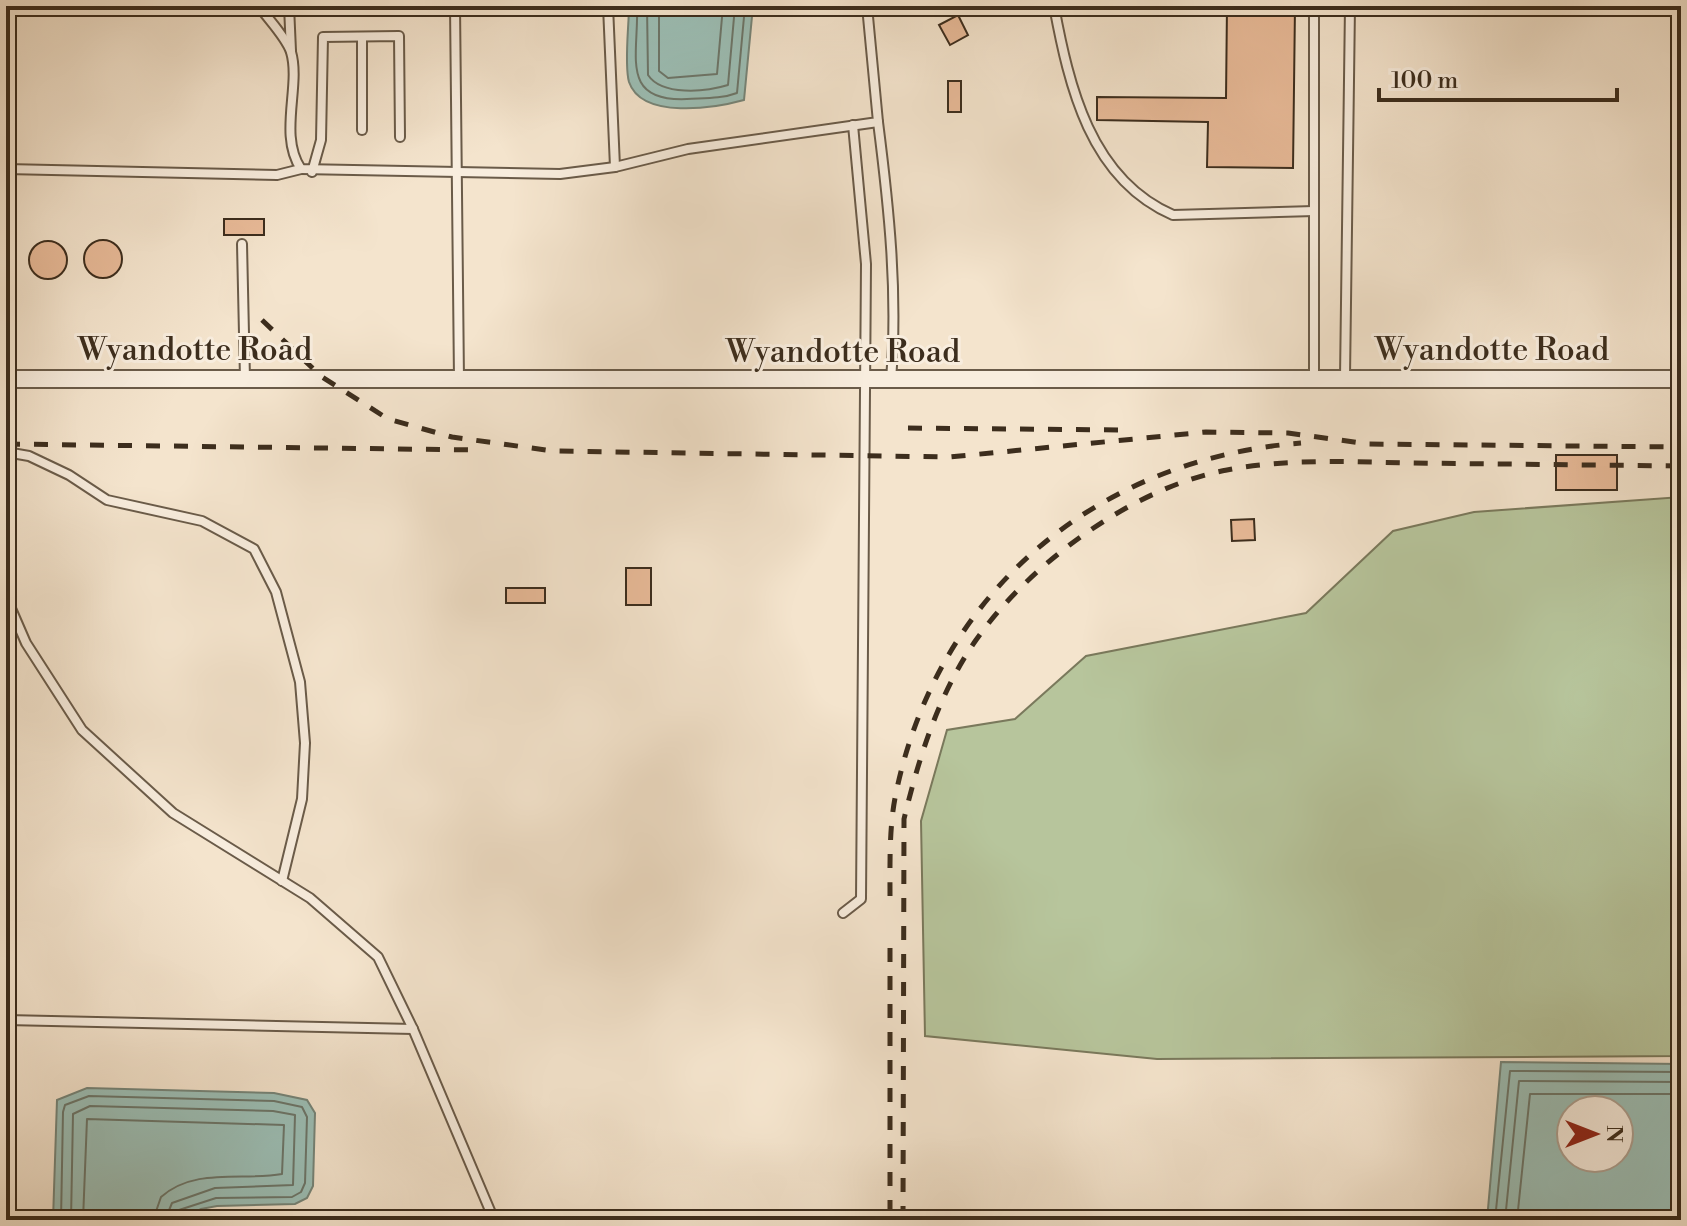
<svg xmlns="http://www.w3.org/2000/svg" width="1687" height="1226" viewBox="0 0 1687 1226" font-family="'Libre Bodoni',serif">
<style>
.green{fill:#b7c59c;stroke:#7a795c;stroke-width:2}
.water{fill:#9cbfb6;stroke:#768579;stroke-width:2;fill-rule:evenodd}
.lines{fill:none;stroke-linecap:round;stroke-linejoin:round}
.shore{stroke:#6c766a;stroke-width:2}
.building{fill:#e8ba98;stroke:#3c2d1d;stroke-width:2}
.lane-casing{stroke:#6a5b49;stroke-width:12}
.street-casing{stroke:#6a5b49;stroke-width:20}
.lane{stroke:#f8edde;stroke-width:8}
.street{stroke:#f8edde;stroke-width:16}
.rail{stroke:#3c2d1d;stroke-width:5;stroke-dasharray:14 14;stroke-linecap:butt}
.labels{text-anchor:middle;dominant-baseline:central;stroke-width:6;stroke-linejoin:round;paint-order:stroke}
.street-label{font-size:32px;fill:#3c2d1d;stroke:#f8edde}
</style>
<rect width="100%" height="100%" fill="#f4e4cd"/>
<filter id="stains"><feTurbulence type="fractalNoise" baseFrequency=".0025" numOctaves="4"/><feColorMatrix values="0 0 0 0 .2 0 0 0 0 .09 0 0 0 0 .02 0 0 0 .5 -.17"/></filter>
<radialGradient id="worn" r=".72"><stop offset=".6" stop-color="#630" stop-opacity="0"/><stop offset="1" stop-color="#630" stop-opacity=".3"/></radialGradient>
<path class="green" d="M1681,497V1056L1157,1059L925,1036L921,821L947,730L1015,719L1086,656L1306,613L1393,531L1474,512Z"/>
<g class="water">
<path d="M629,6H753L744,100C715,108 642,120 629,82C624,65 629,25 629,6Z"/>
<path d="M1501,1062L1681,1064V1220H1487ZM1571,1110H1619V1158H1571Z"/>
<path d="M87,1088L274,1093L307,1100L315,1113L313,1186L307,1198L295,1204L217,1206L201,1209L180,1220H53L57,1100Z"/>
</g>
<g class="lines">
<g class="shore">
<path d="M637,6C639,55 619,102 687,99C704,98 721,99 737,93L745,6"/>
<path d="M647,6L648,75C662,96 705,92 728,85L735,6"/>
<path d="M659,6V71L668,78L717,74L723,6"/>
<path d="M61,1220L63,1112L65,1105L89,1096L274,1101L302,1107L307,1117L305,1183L301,1192L292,1197L216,1198L179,1210L175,1220"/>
<path d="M71,1220L73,1114L90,1106L273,1111L295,1115L293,1185L215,1188L172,1203L165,1220"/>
<path d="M83,1220L87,1119L284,1125L282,1174C242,1181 195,1167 161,1197L153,1220"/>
<path d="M1495,1220L1510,1071L1681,1072"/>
<path d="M1505,1220L1519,1081L1681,1082"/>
<path d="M1517,1220L1530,1094H1681"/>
</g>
</g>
<g class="building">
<path d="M1227,6H1295L1293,168L1207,167L1208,122L1097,120V97L1226,98Z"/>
<path d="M958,15L968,35L950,45L939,25Z"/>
<rect x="948" y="81" width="13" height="31"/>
<rect x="224" y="219" width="40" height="16"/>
<circle cx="103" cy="259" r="19"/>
<circle cx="48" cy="260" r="19"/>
<rect x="1556" y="455" width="61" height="35"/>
<path d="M1254,519L1255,540L1232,541L1231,520Z"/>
<rect x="626" y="568" width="25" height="37"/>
<rect x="506" y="588" width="39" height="15"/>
</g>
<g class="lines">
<g class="lane-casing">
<g id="lane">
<path d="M259,6C268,19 286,37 291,52C301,86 278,135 301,169L560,174L615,167L688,149L878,122L867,6"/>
<path d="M289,6L291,51"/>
<path d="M455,6L459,379"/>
<path d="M608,6L615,167"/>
<path d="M1054,6C1069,86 1090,179 1173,215L1314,211"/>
<path d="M1314,6V377"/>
<path d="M362,37V130"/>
<path d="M878,122C889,208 898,293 891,380"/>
<path d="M6,169L277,175L301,169"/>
<path d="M312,172L321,140L323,37L399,36L400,137"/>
<path d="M242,244L245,379"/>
<path d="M1345,377L1350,6"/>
<path d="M6,452L29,456L69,475L107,500L202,521L254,549L276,592L300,682L305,743L302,799L282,881"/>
<path d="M6,597L26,643L82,730L173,813L310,898L378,957L413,1029L494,1220"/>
<path d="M843,913L861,899L866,264L853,125"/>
<path d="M6,1020L413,1029"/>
</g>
</g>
<g class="street-casing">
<path id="street" d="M6,379H1681"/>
</g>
<use href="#lane" class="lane"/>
<use href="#street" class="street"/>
<g class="rail">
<path d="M262,320L322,377L388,419L452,437L553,451L950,457L1206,432L1288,433L1369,444L1681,447"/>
<path d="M908,428L1122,430"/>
<path d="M6,444L481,450"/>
<path d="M890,896C890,863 889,826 896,793C938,591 1097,459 1301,443"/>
<path d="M890,948V1220"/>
<path d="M903,1220L904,819C919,757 939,693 976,640C1030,563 1134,487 1227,470C1288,458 1352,462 1414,463C1503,464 1592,465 1681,466"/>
</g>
</g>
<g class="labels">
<g class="street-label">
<text x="195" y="350">Wyandotte Road</text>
<text x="1492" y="350">Wyandotte Road</text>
<text x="843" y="352">Wyandotte Road</text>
</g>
</g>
<rect width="1687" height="1226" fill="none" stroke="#f4e4cd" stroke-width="32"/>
<rect x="8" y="8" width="1671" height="1210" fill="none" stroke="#3c2d1d" stroke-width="4"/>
<rect x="16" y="16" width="1655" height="1194" fill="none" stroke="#3c2d1d" stroke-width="2"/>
<g transform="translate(1595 1134) rotate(90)"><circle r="38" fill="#f8edde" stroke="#ada091" stroke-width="2"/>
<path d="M0-6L14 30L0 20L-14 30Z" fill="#8f2418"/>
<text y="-12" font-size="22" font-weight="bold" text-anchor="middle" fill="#3c2d1d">N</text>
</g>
<path d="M1379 88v12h238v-12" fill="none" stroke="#3c2d1d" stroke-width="4"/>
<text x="1391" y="88" font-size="24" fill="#3c2d1d" stroke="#f8edde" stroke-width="6" paint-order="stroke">100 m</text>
<rect width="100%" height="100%" filter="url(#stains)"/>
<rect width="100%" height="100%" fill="url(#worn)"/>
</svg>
